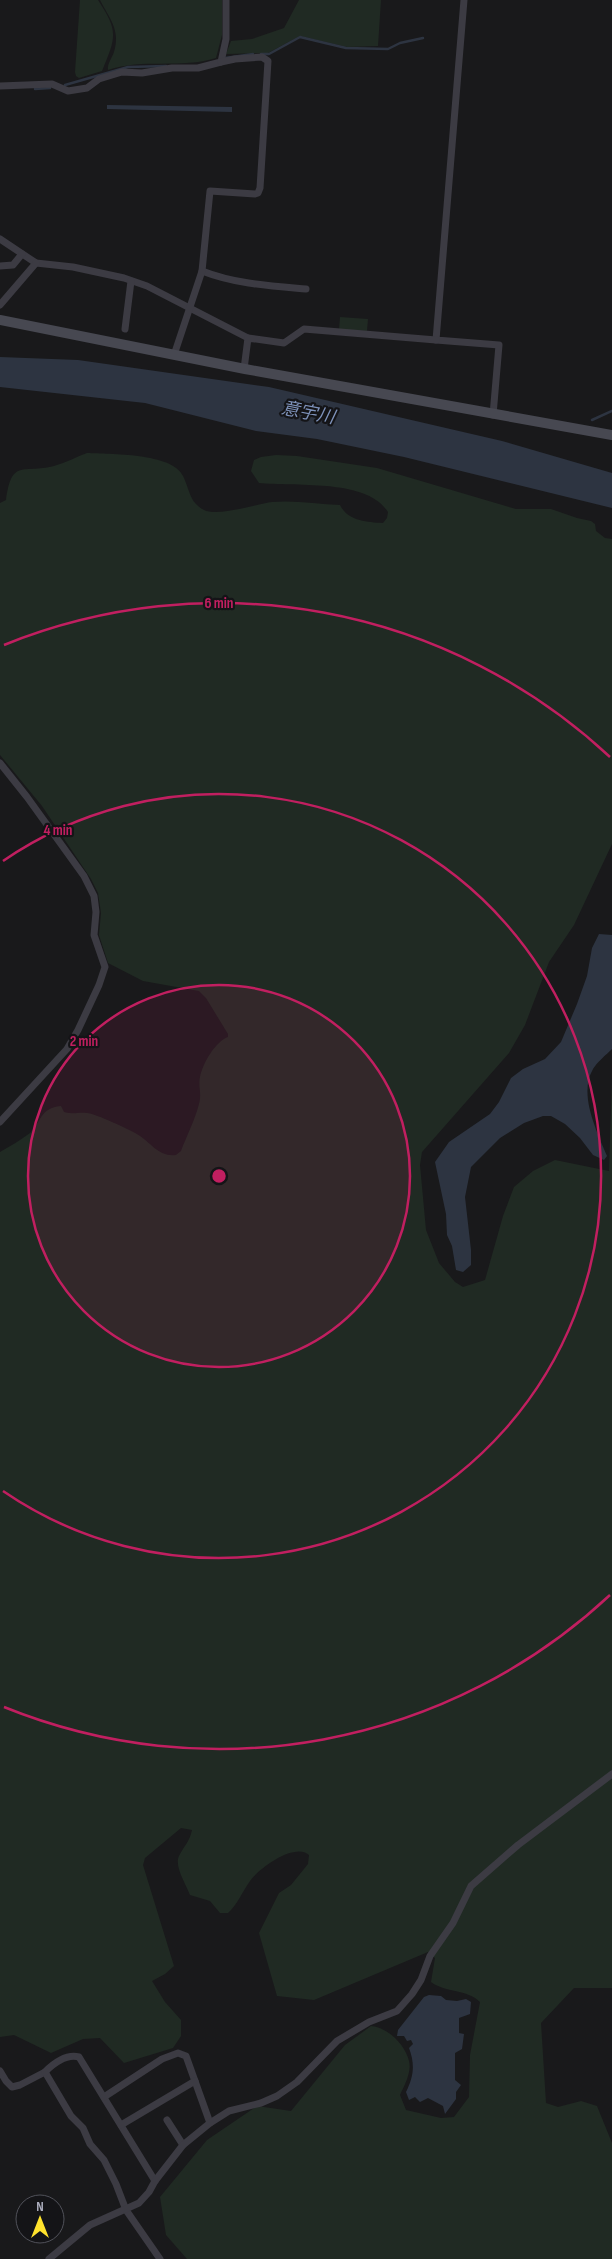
<svg xmlns="http://www.w3.org/2000/svg" width="612" height="2259" viewBox="0 0 612 2259" font-family="'Sofia Sans Condensed','Noto Sans JP',sans-serif">
<style>
.green{fill:#202a23}
.water{fill:#2d3441}
.lines{fill:none;stroke-linecap:round;stroke-linejoin:round}
.stream{stroke:#2d3441;stroke-width:2.5}
.street{stroke:#3c3b43;stroke-width:7}
.secondary{stroke:#474851;stroke-width:10}
.ring{fill:none;stroke:#c11f60;stroke-width:2.5}
.labels{text-anchor:middle;dominant-baseline:central;stroke-width:4.5;stroke-linejoin:round;paint-order:stroke}
.water-label{font-size:18px;font-style:italic;fill:#7e92ba;stroke:#141417}
.centre{fill:#c11f60;stroke:#141417;stroke-width:2.5}
.ring-label{font-size:15px;text-anchor:middle;font-weight:bold;fill:#c11f60;stroke:#141417;stroke-width:4.5;stroke-linejoin:round;paint-order:stroke}
</style>
<rect width="100%" height="100%" fill="#19191b"/>
<g class="green">
<path d="M80,0H98C119,32 116,37 102,71L79,78L76,76L75,72Z"/>
<path d="M100,0H222V35L216,58C181,69 143,58 108,70C107,64 112,58 114,52C121,30 109,18 100,0Z"/>
<path d="M299,0H381L378,46L347,47L300,36L268,53L226,54L231,41L252,39L284,28Z"/>
<path d="M340,317L368,319L367,331L339,330Z"/>
<path d="M87,453C109,454 173,453 183,476C190,490 189,502 204,510C218,517 256,504 272,502C294,500 318,504 340,505C348,521 366,522 383,523L387,518L388,512C367,478 294,487 259,483L251,471L254,460L261,457L276,455L297,456L377,468L516,509H551L577,518L591,521L595,524L596,531L605,538L612,539V844L574,925L549,962L525,1025L509,1053L422,1152L420,1165L426,1230L439,1263L455,1282L463,1287L485,1280L503,1216L514,1187L533,1171L555,1160L609,1171L612,1078V1988H574L541,2023L546,2103L558,2107L581,2101L597,2106L612,2143V2259H187L166,2235L160,2197L207,2140L257,2106L291,2111L345,2045L371,2026C387,2027 405,2044 409,2061C412,2072 404,2086 400,2095L406,2110L441,2118L454,2117L469,2097L470,2055L480,2002C467,1989 446,1993 431,1982L435,1958L428,1952L314,2000L277,1996L259,1933L279,1893L291,1885L308,1864L309,1855C295,1842 259,1868 250,1881C242,1892 238,1904 228,1913H220L210,1901L190,1895C186,1884 174,1866 179,1856C184,1846 190,1841 192,1830L181,1828L145,1858L143,1865L174,1966L165,1974L152,1981L165,2002L181,2020V2036L173,2048L124,2063L100,2038L83,2039L51,2053L14,2035L0,2037V1152C10,1146 21,1140 30,1133C42,1121 40,1108 61,1106L64,1112C76,1115 76,1112 87,1113C94,1113 133,1131 140,1136C152,1144 159,1157 176,1155L181,1151C187,1135 195,1120 199,1104C202,1094 198,1086 200,1077C203,1063 215,1042 228,1037V1034L206,998L199,991L143,981L108,963L99,935L101,913L98,893L91,879L42,806L0,755V503L6,500C12,458 22,474 54,466C65,463 76,457 87,453Z"/>
</g>
<g class="water">
<path d="M107,105L232,107V112L107,109Z"/>
<path d="M0,357L78,360L269,387L502,441L612,473V508L404,457L317,439L256,431L145,403L0,387Z"/>
<path d="M599,934L612,935V1049C606,1055 597,1062 593,1069C578,1094 597,1132 607,1156L604,1160L593,1155L580,1138L565,1124L551,1116H543L524,1123L500,1138L471,1167L465,1197L471,1250V1265L463,1272L456,1270L452,1246L447,1235L446,1214L435,1162L449,1142L490,1114L499,1102L511,1078L523,1069L545,1059L561,1042L577,1004L587,976L592,948Z"/>
<path d="M429,1995L441,1996L446,2000L457,2001L466,1999L471,2002L470,2014L459,2018V2033L464,2034L462,2049L455,2053V2080L461,2085L456,2092V2099L445,2114L443,2106L428,2098L420,2102L415,2097L409,2100L406,2092C414,2076 415,2064 409,2048L413,2044L411,2040L407,2041L404,2036H397L398,2030L424,1997Z"/>
</g>
<g class="lines">
<g class="stream">
<path d="M261,54H269L300,37L346,48L388,49L400,43L423,38"/>
<path d="M225,58L253,54"/>
<path d="M65,85L128,67L166,66"/>
<path d="M35,89L50,88"/>
<path d="M592,420L612,411"/>
</g>
<g class="street">
<path d="M464,0L436,340L499,345L493,415"/>
<path d="M0,86L52,84L68,91L87,88L99,79L122,72L142,73L172,68H198L221,62L226,39V0"/>
<path d="M0,239L36,263L73,267L124,278L147,286L248,338"/>
<path d="M0,266L13,265L22,254"/>
<path d="M202,271C235,284 271,286 306,289"/>
<path d="M0,305L36,263"/>
<path d="M125,329L131,281"/>
<path d="M174,355L202,271L210,191L255,194L258,193L260,188L268,61L262,57L235,59L221,62"/>
<path d="M244,369L248,338L284,343L304,329L436,340"/>
<path d="M0,763L27,797L84,876L94,896L96,912L94,935L105,967L99,985L78,1030L67,1049L0,1122"/>
<path d="M0,2071L6,2081L12,2087L20,2085L45,2072L71,2116L83,2128L90,2144L104,2160L116,2184L126,2210L160,2259"/>
<path d="M45,2072C54,2063 67,2054 79,2057L155,2181"/>
<path d="M104,2097L162,2059L178,2053L186,2056L210,2123"/>
<path d="M167,2120L183,2145"/>
<path d="M121,2125L195,2081"/>
<path d="M49,2259L90,2225L139,2203L149,2192L155,2181L183,2145L210,2123L229,2111L261,2103L277,2096L297,2082L337,2041L369,2022L397,2011L412,1994L421,1980L430,1956L453,1923L471,1886L518,1845L612,1774"/>
</g>
<path class="secondary" d="M0,320L245,369L612,435"/>
</g>
<circle cx="219" cy="1176" r="191" fill="#c11f60" fill-opacity=".12"/>
<g class="ring">
<circle cx="219" cy="1176" r="191"/>
<path d="M3 861A382 382 0 1 1 3 1491"/>
<path d="M610 1595A573 573 0 0 1 4 1707M4 645A573 573 0 0 1 610 757"/>
</g>
<g class="labels">
<g class="water-label">
<text transform="translate(308 413) rotate(11)">意宇川</text>
</g>
</g>
<circle cx="219" cy="1176" r="8" class="centre"/>
<g class="ring-label">
<text x="219" y="608">6 min</text>
<text x="58" y="835">4 min</text>
<text x="84" y="1046">2 min</text>
</g>
<g transform="translate(40 2219)"><circle r="24" fill="#141417" stroke="#505159"/>
<path d="M0-4L9 19L0 12L-9 19Z" fill="#ffe32d"/>
<text y="-8" font-size="14" font-weight="bold" text-anchor="middle" fill="#aaacbc">N</text>
</g>
</svg>
